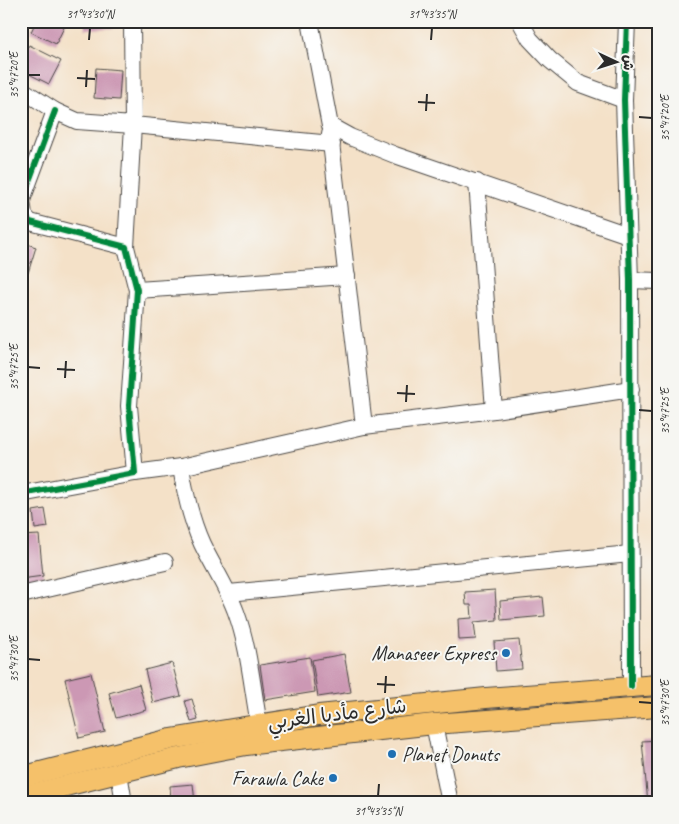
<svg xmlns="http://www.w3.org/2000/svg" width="679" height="824" viewBox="0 0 679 824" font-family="Caveat,'Playpen Sans Arabic',sans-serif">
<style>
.building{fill:#cc98b4}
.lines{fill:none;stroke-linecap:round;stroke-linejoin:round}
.minor-casing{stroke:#494643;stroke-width:18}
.major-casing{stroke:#494643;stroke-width:22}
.minor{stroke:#fff;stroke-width:16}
.major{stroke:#f5c16b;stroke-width:20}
.cycleway-casing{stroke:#f6f6f2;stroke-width:9}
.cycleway{stroke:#00873e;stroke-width:6}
.ticks{fill:none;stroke:#2b2b2b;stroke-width:2}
.poi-dot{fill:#1f6fb2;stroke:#f6f6f2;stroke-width:2}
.labels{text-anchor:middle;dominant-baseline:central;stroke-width:4;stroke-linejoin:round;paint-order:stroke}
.poi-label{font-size:20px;fill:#2b2b2b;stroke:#f6f6f2;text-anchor:end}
.street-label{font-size:20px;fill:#2b2b2b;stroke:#f6f6f2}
.neatline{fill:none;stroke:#2b2b2b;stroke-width:2}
.ticks-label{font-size:12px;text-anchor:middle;fill:#2b2b2b}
</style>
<rect width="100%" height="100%" fill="#f6f6f2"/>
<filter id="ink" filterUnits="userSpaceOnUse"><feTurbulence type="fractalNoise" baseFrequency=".02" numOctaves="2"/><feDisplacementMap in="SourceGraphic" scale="10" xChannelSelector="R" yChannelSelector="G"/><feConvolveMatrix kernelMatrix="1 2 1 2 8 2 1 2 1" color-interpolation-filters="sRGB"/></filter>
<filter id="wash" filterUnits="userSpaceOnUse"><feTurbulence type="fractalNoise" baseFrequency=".0096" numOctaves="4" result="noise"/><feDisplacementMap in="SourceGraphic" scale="20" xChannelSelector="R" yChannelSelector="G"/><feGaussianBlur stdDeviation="1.12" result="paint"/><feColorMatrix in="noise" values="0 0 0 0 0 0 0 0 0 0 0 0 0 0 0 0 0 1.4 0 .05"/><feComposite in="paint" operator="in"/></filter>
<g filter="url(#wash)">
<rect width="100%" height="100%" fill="#f4e1c8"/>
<g id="blocks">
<g class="building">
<path d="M36,21H67L56,44L31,32Z"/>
<path d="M85,21H117L118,28L85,29Z"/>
<path d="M29,45L61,61L49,84L21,70V60Z"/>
<path d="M96,68L121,70L119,100L94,98Z"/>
<path d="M21,242L36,247L28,273L21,271Z"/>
<path d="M45,509L48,527L35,529L33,511Z"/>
<path d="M39,535L43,576L21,579V536Z"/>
<path d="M495,590L497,620L474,622L476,639L459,640L458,619L472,618L471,605H466L465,592Z"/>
<path d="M543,597L545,616L501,620L500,601Z"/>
<path d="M519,640L522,669L496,671L494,642Z"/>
<path d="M344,654L351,692L318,697L312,660Z"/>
<path d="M310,657L315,692L265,700L260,665Z"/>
<path d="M172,663L181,696L153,703L145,670Z"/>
<path d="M91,673L105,732L79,738L65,679Z"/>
<path d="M139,684L146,710L116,718L109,693Z"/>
<path d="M192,699L198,720L191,722L185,701Z"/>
<path d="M658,740V803H648L642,741Z"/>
<path d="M193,784L195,803H171L170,786Z"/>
</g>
</g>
</g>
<g filter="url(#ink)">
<use href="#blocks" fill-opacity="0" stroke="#494643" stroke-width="1"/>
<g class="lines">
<g class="minor-casing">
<g id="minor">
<path d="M310,21L330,126L350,137L395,155L628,235"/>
<path d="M520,21L530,39L550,60L578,83L624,100"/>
<path d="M627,21L624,100L630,280L631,686"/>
<path d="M21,89L55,111L77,121L133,125L332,144"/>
<path d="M330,134L364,426"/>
<path d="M477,182L494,410"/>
<path d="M126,247L133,125L132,21"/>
<path d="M630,280L658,281"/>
<path d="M137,290L347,276"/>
<path d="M181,467C185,493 191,520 202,544C213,567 227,587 236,612C249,647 252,687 259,724"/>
<path d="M135,473L181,467L364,426L494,410L631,389"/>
<path d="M21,494L135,473L129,406L137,290L126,247L30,222L24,215L22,200L55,111"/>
<path d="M229,593L630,554"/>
<path d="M21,595L165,562"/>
<path d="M434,724L450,803"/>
<path d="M119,773L124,803"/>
</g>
</g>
<g class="major-casing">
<g id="major">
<path d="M21,777L171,739L319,715L486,698L658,685"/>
<path d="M21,797L178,758L246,745L434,724L658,707"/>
</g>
</g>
<use href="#minor" class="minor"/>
<use href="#major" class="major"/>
<g class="cycleway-casing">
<g id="cycleway">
<path d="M627,21L624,100L630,280L631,686"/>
<path d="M21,494L135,473L129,406L137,290L126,247L30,222L24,215L22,200L55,111"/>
</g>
</g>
<use href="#cycleway" class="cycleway"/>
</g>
</g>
<path class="ticks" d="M89,40L90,28M431,40L432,28M28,75H40M77,78L95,79M86,87L87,70M418,102L435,103M426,111L427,94M639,117L652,118M28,367L40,368M57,369L75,370M65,378L66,361M397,393L415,394M406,402L407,385M639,410L652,411M28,659L40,660M377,684L395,685M385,693L386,676M639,702L652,703M378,796L379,784"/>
<g class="poi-dot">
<circle cx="506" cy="653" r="5"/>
<circle cx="392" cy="754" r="5"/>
<circle cx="333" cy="778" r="5"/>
</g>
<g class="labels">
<g class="poi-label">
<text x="496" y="653">Manaseer Express</text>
<text x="402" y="754" text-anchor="start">Planet Donuts</text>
<text x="323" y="778">Farawla Cake</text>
</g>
<g class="street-label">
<text transform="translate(337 714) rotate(-7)">شارع مأدبا الغربي</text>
</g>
</g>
<rect width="679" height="824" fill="none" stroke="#f6f6f2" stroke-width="55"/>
<g transform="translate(616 62) rotate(94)" stroke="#f6f6f2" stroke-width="4" paint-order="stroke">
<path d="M0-4L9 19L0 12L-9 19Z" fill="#2b2b2b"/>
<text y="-8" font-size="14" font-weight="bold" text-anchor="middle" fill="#2b2b2b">ش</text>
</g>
<rect x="28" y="28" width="624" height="768" class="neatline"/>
<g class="ticks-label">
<text x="90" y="18">31°43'30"N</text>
<text x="432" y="18">31°43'35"N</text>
<text transform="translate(14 75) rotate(-90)" y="4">35°47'20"E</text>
<text transform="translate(665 118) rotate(-90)" y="4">35°47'20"E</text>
<text transform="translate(14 367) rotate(-90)" y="4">35°47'25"E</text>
<text transform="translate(665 411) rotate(-90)" y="4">35°47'25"E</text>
<text transform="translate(14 659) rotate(-90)" y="4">35°47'30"E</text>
<text transform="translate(665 703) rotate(-90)" y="4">35°47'30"E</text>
<text x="378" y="815">31°43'35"N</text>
</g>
</svg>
